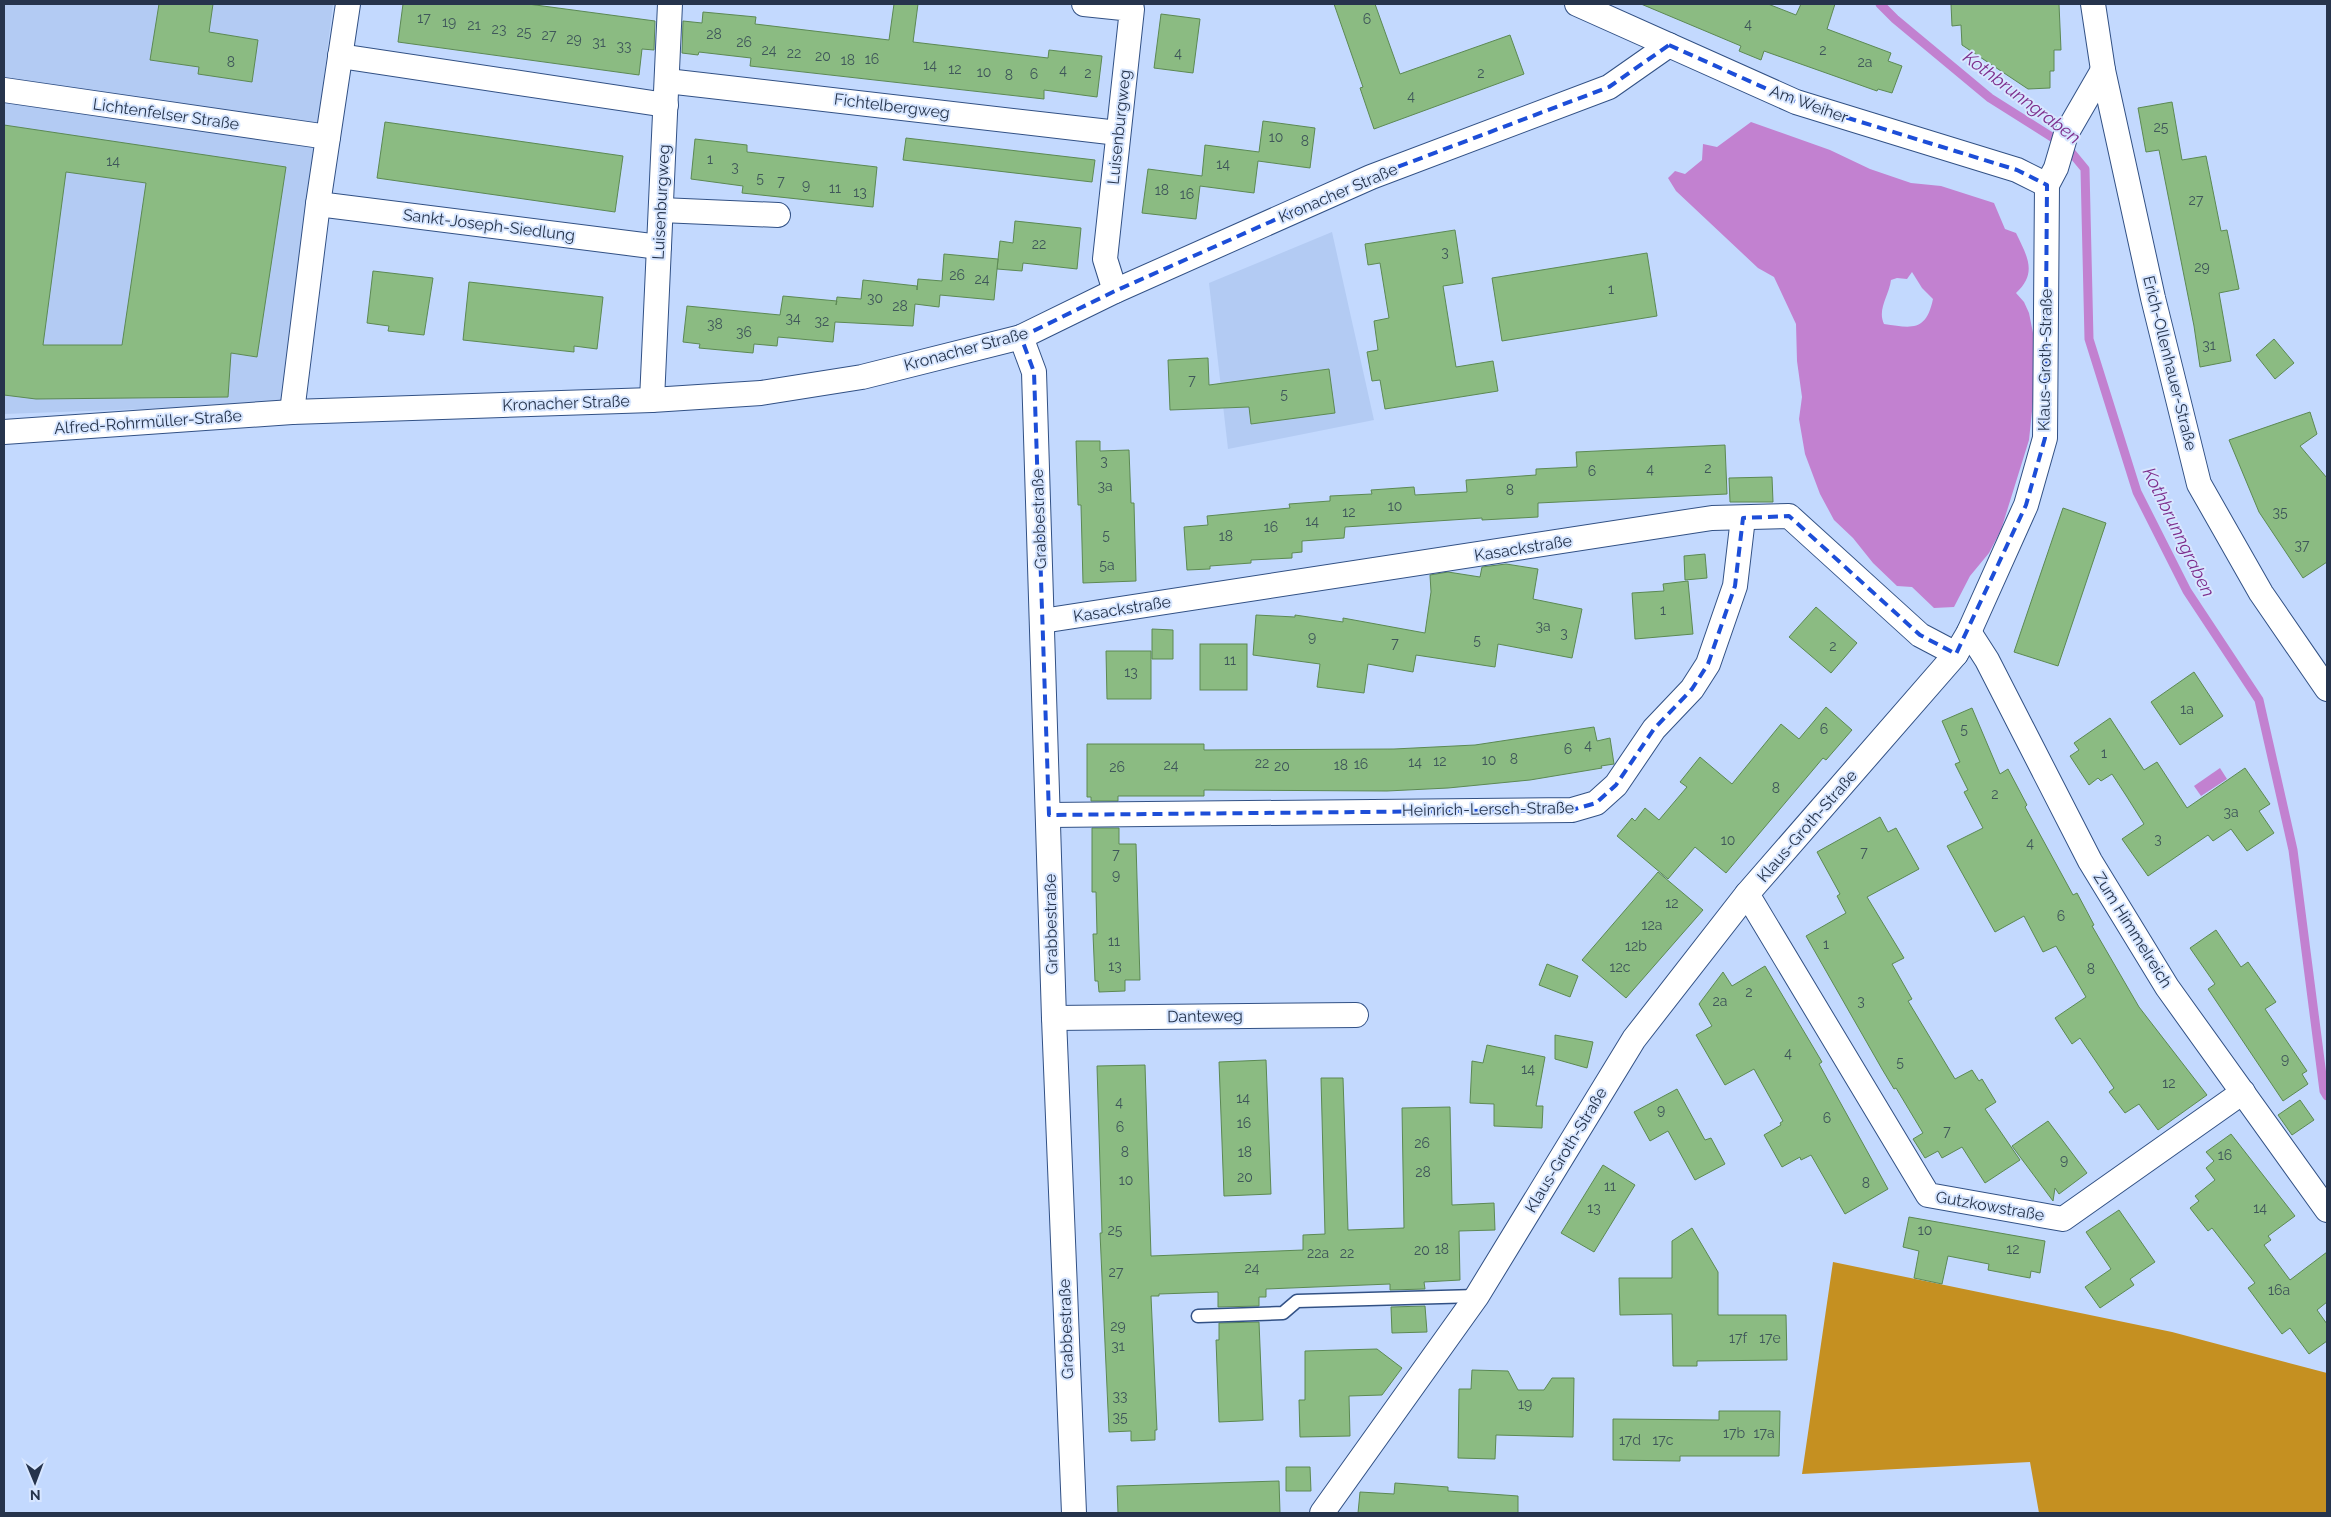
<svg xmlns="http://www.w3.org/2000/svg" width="2331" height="1517" viewBox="0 0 2331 1517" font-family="Raleway,sans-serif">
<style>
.built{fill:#b3cbf3}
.forest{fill:#c59021}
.water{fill:#c281d0;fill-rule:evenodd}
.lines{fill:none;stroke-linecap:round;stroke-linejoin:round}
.stream{stroke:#c281d0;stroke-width:9}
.building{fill:#8bbb82;stroke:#5c8953;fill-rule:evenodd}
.lane-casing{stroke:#325185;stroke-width:15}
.street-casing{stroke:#325185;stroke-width:26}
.lane{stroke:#fff;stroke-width:12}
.street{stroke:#fff;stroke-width:24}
.marked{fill:none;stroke:#1d4ed8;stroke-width:4;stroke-dasharray:10 6;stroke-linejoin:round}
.labels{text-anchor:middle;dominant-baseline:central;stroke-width:4;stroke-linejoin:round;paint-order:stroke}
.number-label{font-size:14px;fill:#3f565a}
.street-label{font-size:16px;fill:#26344c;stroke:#d7e6ff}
.water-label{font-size:18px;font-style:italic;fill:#7e2e8d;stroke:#d7e6ff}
</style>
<rect width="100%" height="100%" fill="#c3d9fe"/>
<g class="built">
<path d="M4,4H333L284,404L4,414Z"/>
<path d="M1332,232L1374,420L1228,449L1209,283Z"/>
</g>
<path class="forest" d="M1833,1262L2172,1332L2327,1373V1513H2039L2030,1462L1802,1474Z"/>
<g class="water">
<path d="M1751,122L1830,150L1870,169L1911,183L1941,186L1994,203L2005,229L2016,233C2027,256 2038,273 2016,293L2024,302L2029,313L2034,338V392L2029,440L2001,530L1989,553L1970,576L1954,607L1934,608L1912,587L1897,586L1873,563L1853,538L1834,520L1820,494L1805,454L1799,419L1802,397L1797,361L1796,324L1774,277L1758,268L1676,191L1668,178L1675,171L1685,174L1702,160L1703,144L1717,147ZM1912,272L1922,288L1933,299C1926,332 1912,328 1884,324C1877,309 1889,296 1891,280L1897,278L1907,279Z"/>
<path d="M2220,768L2227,779L2201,796L2194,786Z"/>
</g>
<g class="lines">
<path class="stream" d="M1880,4L1895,19L1990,98L2066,146L2085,169L2089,339L2137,492L2187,591L2259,700L2293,850L2324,1091L2327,1096"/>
</g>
<g class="building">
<path d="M159,4H213L209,32L258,40L252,82L198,74L199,67L150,60Z"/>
<path d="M403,4H528L655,21L654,50L642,49L639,75L398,42Z"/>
<path d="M894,4H918L913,42L1048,58L1049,50L1102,56L1097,97L1044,90V99L750,66L751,58L699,52L698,55L682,53L683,21L702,23L703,12L756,17L755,24L889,40Z"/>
<path d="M1334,4H1375L1400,74L1510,35L1524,74L1374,129L1360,88L1363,87Z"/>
<path d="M1641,4H1768L1796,15L1801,4H1835L1827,29L1891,53L1888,61L1902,66L1892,93L1878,89L1877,91L1764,51L1761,60L1739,51L1741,46Z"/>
<path d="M1951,4H2059L2061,50H2054V71H2050V88L2028,89L1962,45L1961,25L1952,26Z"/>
<path d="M1161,14L1200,19L1193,73L1154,68Z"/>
<path d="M2172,102L2182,160L2206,156L2221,231L2227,230L2239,289L2219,293L2231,361L2200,367L2194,326L2159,150L2146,152L2138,108Z"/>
<path d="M1263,121L1315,128L1310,168L1258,161L1254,193L1200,186L1196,219L1142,213L1148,169L1202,176L1205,145L1259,152Z"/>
<path d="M385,122L623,156L615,212L377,178Z"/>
<path d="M4,125L286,167L257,357L231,353L228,397L36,399L4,395ZM66,172L146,183L122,345H43Z"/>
<path d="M906,138L1095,160L1092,182L903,160Z"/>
<path d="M695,139L747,145V152L877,167L873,207L742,193L743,186L691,179Z"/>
<path d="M1015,221L1081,228L1077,269L1023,263L1022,271L997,269L1000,241L1013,243Z"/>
<path d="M1455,230L1463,283L1443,286L1456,367L1493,361L1498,391L1385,409L1380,380L1372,381L1367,352L1378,350L1374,321L1389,318L1380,263L1368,265L1365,244Z"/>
<path d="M1647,253L1657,316L1502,341L1492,278Z"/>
<path d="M944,254L998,259L994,300L940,295L939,307L915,304L913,326L835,322L833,342L778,337L777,346L754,344L753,353L699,348L700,344L683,342L687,306L780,315L783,296L837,301L836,305L837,297L861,299L863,280L917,286V290L918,279L942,281Z"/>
<path d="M373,271L433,278L424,335L388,331L389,326L367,323Z"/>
<path d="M469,282L603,297L597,349L574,346V352L463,340Z"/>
<path d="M2274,339L2294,363L2275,379L2256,355Z"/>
<path d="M1208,358L1209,385L1329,369L1335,413L1251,424L1249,407L1170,410L1168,360Z"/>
<path d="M2310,412L2317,434L2300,446L2327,478V562L2303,578L2259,512L2229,440Z"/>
<path d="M1076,441H1100V451L1129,450L1131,503H1134L1136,581L1083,583L1081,505H1078Z"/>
<path d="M1725,445L1727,494L1538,503V517L1482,520V518L1345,527L1344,538L1302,541V552L1292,553V558L1251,560V563L1210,566V569L1187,570L1184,527L1208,525L1207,516L1290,508L1289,504L1330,501V496L1372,494L1371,490L1414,487L1415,495L1467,492L1466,480L1536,475V469L1577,467L1576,452Z"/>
<path d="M1772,477L1773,502H1730L1729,478Z"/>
<path d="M2063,508L2106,523L2058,666L2014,652Z"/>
<path d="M1705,554L1707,578L1685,580L1684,556Z"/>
<path d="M1506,564L1538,569L1533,599L1582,609L1572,658L1498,644L1495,667L1416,655L1413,672L1368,664L1364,693L1317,687L1320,664L1253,655L1256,615L1295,617V615L1343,622V618L1425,633L1431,592L1430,575L1448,572L1480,577L1482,567Z"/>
<path d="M1688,581L1693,634L1635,639L1632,593L1664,591L1663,584Z"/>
<path d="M1816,607L1857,643L1831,673L1789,637Z"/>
<path d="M1152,629L1173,630V659H1152Z"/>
<rect x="1200" y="644" width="47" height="46"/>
<path d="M1106,651H1151V699H1107Z"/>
<path d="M2194,672L2223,716L2180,745L2151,702Z"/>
<path d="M1826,707L1852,730L1826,760L1823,758L1726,873L1695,847L1668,879L1617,836L1632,818L1635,821L1645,808L1659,820L1687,787L1680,782L1700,757L1732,784L1781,724L1799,739Z"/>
<path d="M1972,708L2000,774L2008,769L2027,805L2025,807L2073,895L2077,893L2094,925L2092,926L2139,1007L2207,1095L2158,1130L2139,1104L2125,1113L2109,1092L2114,1088L2080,1038L2072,1044L2055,1018L2086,997L2056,946L2043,952L2024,916L1995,932L1947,846L1983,828L1964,792L1968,790L1955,764L1960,762L1942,721Z"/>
<path d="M2110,718L2144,770L2157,762L2187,808L2245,768L2270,804L2259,811L2274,833L2247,851L2231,829L2213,841L2208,835L2148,876L2122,839L2144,824L2127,797L2112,774L2101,781L2098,778L2089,785L2070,756L2079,750L2074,743Z"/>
<path d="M1594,727L1597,741L1610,738L1614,764L1601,766L1602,768L1530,780L1448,788L1387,791L1204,790V796H1118V801H1091V797H1087V744H1204V750L1394,749L1475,745Z"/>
<path d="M1880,817L1888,832L1896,828L1919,869L1867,897L1904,958L1892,964L1912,999L1908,1001L1955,1079L1972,1070L1979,1081L1982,1079L1996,1102L1985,1109L2020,1160L1985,1183L1962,1147L1942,1158L1938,1151L1925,1158L1913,1139L1923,1133L1896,1088L1894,1089L1882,1069L1806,936L1846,913L1837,896L1840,894L1817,852Z"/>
<path d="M1092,828H1119V844H1136L1140,980H1125V991L1099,992L1098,981H1095L1093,934H1097L1096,892H1092Z"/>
<path d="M1658,872L1703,910L1626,998L1582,960Z"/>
<path d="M2216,930L2241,967L2248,962L2276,1002L2265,1009L2307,1071L2302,1074L2308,1084L2283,1101L2208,989L2215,984L2190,948Z"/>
<path d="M1547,964L1578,976L1570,997L1539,985Z"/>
<path d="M1765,966L1822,1062L1819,1064L1888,1189L1845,1214L1811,1155L1801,1160L1800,1157L1782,1167L1764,1135L1781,1125L1780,1123L1783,1121L1754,1069L1725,1085L1696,1035L1712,1026L1699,1004L1723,972L1732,986Z"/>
<path d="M1555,1035L1593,1042L1587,1068L1555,1059Z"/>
<path d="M1487,1045L1545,1057L1536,1106H1543L1542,1128L1494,1126V1104L1470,1103L1472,1061L1483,1063Z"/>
<path d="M1266,1060L1271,1194L1224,1196L1219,1062Z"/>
<path d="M1145,1065L1151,1256L1303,1250V1235L1325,1234L1321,1078H1343L1348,1230L1404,1228L1402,1108L1450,1107L1452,1205L1494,1203L1495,1230L1459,1231L1460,1280L1424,1282L1425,1289L1390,1290V1284L1266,1289V1297H1259V1306L1218,1307V1292L1159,1294V1296H1151L1157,1430H1155V1440L1131,1441V1431L1109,1432L1100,1233H1102L1097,1066Z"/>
<path d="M1677,1089L1705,1140L1711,1138L1725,1164L1695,1180L1668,1131L1650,1141L1634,1112Z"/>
<path d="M2300,1100L2314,1120L2292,1135L2278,1115Z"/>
<path d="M2048,1121L2087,1173L2059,1194L2055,1188L2053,1201L2012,1146Z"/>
<path d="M2231,1134L2295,1216L2268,1236L2271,1240L2264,1245L2290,1280L2327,1252V1302L2317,1310L2327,1324V1341L2309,1354L2290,1328L2282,1334L2248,1288L2255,1283L2212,1228L2208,1231L2190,1208L2199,1201L2195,1196L2215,1180L2206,1168L2214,1161L2206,1152Z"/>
<path d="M1603,1165L1635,1185L1594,1252L1561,1233Z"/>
<path d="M2119,1210L2155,1262L2130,1279L2134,1285L2100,1308L2085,1287L2111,1269L2086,1232Z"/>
<path d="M1909,1217L2045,1241L2040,1273L2031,1271L2030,1278L1988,1270L1989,1264L1948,1256L1942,1284L1914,1278L1919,1251L1903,1247Z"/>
<path d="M1692,1228L1718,1272V1315H1786L1787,1360L1697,1361V1366H1673L1672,1314L1620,1315L1619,1278H1672V1241Z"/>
<path d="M1425,1306L1427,1332L1392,1333L1391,1307Z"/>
<path d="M1259,1322L1263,1420L1219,1422L1216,1340H1219V1323Z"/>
<path d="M1377,1349L1402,1368L1382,1395L1349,1396L1350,1436L1300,1437L1299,1400H1305V1351Z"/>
<path d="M1472,1370L1508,1371L1518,1390H1544L1552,1378H1574L1573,1437L1496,1435L1495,1459L1458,1458L1459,1389H1471Z"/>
<path d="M1719,1411H1780L1779,1456H1680V1461L1613,1460V1419L1719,1420Z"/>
<path d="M1286,1467H1310L1311,1491H1286Z"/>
<path d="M1279,1481L1280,1513H1118L1117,1486Z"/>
<path d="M1395,1483L1448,1487V1491L1518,1496V1513H1358L1360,1492L1394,1494Z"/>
</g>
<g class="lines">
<g class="lane-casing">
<path id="lane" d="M1198,1316L1283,1313L1297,1301L1477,1296"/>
</g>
<g class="street-casing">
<g id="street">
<path d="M1084,4L1132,9L1105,259L1115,291"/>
<path d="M1577,4L1796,102L2017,170L2047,185"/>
<path d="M2093,4L2103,70L2153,298L2199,484L2261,593L2327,689"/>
<path d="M340,56L666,105"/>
<path d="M667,81L1118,133"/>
<path d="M4,90L328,137"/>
<path d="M318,204L659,247"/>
<path d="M661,210L778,215"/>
<path d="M1021,337L1034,372L1054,1018L1074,1513"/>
<path d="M652,400L670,4"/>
<path d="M292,412L318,204L348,4"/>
<path d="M4,432L292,412L652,400L761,393L862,377L1021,337L1115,291L1371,177L1609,87L1669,45"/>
<path d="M1042,621L1712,518L1789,516L1920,635L1956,654"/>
<path d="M1969,632L1987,660L2090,861L2167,987L2327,1210"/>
<path d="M1049,815L1572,810L1596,803L1616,785L1654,729L1692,689L1708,664L1735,586L1743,518"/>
<path d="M1747,894L1928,1195L2063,1219L2243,1092"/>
<path d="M1054,1018L1356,1015"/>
<path d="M1322,1513L1477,1296L1634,1039L1747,894L1956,654L1969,632L2026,505L2045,438L2047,185L2056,168L2066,134L2103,70"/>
</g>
</g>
<use href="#lane" class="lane"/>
<use href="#street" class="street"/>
</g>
<path class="marked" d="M1669,45L1796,102L2017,170L2047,185L2045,438L2026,505L1956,654L1920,635L1789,516L1743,518L1735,586L1708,664L1692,689L1654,729L1616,785L1596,803L1572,810L1049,815L1034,372L1021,337L1115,291L1371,177L1609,87Z"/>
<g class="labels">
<g class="number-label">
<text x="424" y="18">17</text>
<text x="1367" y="19">6</text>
<text x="449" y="22">19</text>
<text x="1748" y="24">4</text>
<text x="474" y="25">21</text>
<text x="499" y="29">23</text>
<text x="524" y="32">25</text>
<text x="714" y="34">28</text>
<text x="549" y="35">27</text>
<text x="574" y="39">29</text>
<text x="599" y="42">31</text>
<text x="744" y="42">26</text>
<text x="624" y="46">33</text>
<text x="769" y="50">24</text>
<text x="1823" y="50">2</text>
<text x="794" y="53">22</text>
<text x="1178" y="53">4</text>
<text x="823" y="56">20</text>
<text x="872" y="59">16</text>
<text x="848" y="60">18</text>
<text x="231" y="62">8</text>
<text x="1865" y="62">2a</text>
<text x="930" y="65">14</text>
<text x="955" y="69">12</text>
<text x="1063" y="70">4</text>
<text x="984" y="72">10</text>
<text x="1088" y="73">2</text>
<text x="1481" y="73">2</text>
<text x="1034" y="74">6</text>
<text x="1009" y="75">8</text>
<text x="1411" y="96">4</text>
<text x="2161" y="127">25</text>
<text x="1276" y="137">10</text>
<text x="1305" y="141">8</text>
<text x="710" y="159">1</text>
<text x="113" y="161">14</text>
<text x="1223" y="164">14</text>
<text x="735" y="167">3</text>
<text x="760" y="178">5</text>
<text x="781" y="181">7</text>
<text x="806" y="185">9</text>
<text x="835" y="188">11</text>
<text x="1162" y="190">18</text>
<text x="860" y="192">13</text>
<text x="1187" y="194">16</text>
<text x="2196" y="200">27</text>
<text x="1039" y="244">22</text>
<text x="1445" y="252">3</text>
<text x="2202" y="267">29</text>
<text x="957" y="275">26</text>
<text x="982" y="279">24</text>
<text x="1611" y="289">1</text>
<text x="875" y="298">30</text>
<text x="900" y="306">28</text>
<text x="793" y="318">34</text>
<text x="822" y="321">32</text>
<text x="715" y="324">38</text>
<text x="744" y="332">36</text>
<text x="2209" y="345">31</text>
<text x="1192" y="380">7</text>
<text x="1284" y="394">5</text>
<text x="1104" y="461">3</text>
<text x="1708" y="468">2</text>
<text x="1650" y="469">4</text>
<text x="1592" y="471">6</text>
<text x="1105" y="486">3a</text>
<text x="1510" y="490">8</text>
<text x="1395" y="506">10</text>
<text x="1349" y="512">12</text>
<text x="2280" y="512">35</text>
<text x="1312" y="521">14</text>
<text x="1271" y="527">16</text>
<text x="1106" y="535">5</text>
<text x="1226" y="536">18</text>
<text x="2302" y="545">37</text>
<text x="1107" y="565">5a</text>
<text x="1663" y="610">1</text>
<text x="1543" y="626">3a</text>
<text x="1564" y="633">3</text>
<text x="1312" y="637">9</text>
<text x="1477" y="640">5</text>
<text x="1395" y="643">7</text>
<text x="1833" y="646">2</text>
<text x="1230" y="660">11</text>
<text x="1131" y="672">13</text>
<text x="2187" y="709">1a</text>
<text x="1824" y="729">6</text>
<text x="1964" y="729">5</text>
<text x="1588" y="745">4</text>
<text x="1568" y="749">6</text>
<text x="2104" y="753">1</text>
<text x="1514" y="759">8</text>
<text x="1489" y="760">10</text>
<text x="1440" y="761">12</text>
<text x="1415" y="762">14</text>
<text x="1262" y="763">22</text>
<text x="1361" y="764">16</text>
<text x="1171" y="765">24</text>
<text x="1341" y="765">18</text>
<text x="1282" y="766">20</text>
<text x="1117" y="767">26</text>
<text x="1776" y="788">8</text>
<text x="1995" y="794">2</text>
<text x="2231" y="812">3a</text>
<text x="2158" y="839">3</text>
<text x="1728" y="840">10</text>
<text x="2030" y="843">4</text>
<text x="1864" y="852">7</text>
<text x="1116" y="854">7</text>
<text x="1116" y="875">9</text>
<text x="1672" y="903">12</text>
<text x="2061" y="916">6</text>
<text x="1652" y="925">12a</text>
<text x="1114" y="941">11</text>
<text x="1826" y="944">1</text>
<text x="1636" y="946">12b</text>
<text x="1115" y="966">13</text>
<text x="1620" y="967">12c</text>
<text x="2091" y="969">8</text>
<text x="1749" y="992">2</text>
<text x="1720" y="1001">2a</text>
<text x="1861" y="1001">3</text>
<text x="1788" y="1053">4</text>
<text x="2285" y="1059">9</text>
<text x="1900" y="1062">5</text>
<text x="1528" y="1069">14</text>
<text x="2169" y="1083">12</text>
<text x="1243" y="1098">14</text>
<text x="1119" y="1102">4</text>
<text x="1661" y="1110">9</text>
<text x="1827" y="1118">6</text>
<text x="1244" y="1123">16</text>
<text x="1120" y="1127">6</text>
<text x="1947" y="1131">7</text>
<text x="1422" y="1143">26</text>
<text x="1125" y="1152">8</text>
<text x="1245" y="1152">18</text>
<text x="2225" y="1155">16</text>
<text x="2064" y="1160">9</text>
<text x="1423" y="1172">28</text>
<text x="1245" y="1177">20</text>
<text x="1126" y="1180">10</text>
<text x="1866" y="1183">8</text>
<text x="1610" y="1186">11</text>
<text x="1594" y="1208">13</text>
<text x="2260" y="1208">14</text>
<text x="1115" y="1230">25</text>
<text x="1925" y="1230">10</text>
<text x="1442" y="1249">18</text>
<text x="2013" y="1249">12</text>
<text x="1422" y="1250">20</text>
<text x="1318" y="1253">22a</text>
<text x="1347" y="1253">22</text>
<text x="1252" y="1268">24</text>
<text x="1116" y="1272">27</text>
<text x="2279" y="1290">16a</text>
<text x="1118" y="1326">29</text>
<text x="1738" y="1338">17f</text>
<text x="1770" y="1338">17e</text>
<text x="1118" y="1346">31</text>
<text x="1120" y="1396">33</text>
<text x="1525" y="1404">19</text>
<text x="1120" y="1417">35</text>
<text x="1734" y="1433">17b</text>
<text x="1764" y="1433">17a</text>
<text x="1630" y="1440">17d</text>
<text x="1663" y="1440">17c</text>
</g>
<g class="street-label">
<text transform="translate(1809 104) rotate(20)">Am Weiher</text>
<text transform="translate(892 106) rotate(7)">Fichtelbergweg</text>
<text transform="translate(166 114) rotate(8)">Lichtenfelser Straße</text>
<text transform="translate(1119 127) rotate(-84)">Luisenburgweg</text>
<text transform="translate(1338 193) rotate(-23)">Kronacher Straße</text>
<text transform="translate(661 202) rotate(-87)">Luisenburgweg</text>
<text transform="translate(489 225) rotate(7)">Sankt-Joseph-Siedlung</text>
<text transform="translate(966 349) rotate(-15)">Kronacher Straße</text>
<text transform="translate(2045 360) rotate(-89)">Klaus-Groth-Straße</text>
<text transform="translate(2170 363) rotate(76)">Erich-Ollenhauer-Straße</text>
<text transform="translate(566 403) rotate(-2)">Kronacher Straße</text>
<text transform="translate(148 422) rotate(-4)">Alfred-Rohrmüller-Straße</text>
<text transform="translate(1039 519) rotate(-92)">Grabbestraße</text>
<text transform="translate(1523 548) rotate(-9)">Kasackstraße</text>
<text transform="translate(1122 609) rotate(-9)">Kasackstraße</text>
<text transform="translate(1488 809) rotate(-1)">Heinrich-Lersch-Straße</text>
<text transform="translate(1807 826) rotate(-49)">Klaus-Groth-Straße</text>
<text transform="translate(1051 924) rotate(-91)">Grabbestraße</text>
<text transform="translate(2133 930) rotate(58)">Zum Himmelreich</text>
<text transform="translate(1205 1016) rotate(-1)">Danteweg</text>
<text transform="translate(1566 1150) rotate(-59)">Klaus-Groth-Straße</text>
<text transform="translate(1990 1206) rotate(10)">Gutzkowstraße</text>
<text transform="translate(1066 1329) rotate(-92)">Grabbestraße</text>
</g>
<g class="water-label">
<text transform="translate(2022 97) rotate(37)">Kothbrunngraben</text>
<text transform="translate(2179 532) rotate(64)">Kothbrunngraben</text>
</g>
</g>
<rect width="2331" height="1517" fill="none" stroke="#26344c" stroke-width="10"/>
<g transform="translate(35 1482) rotate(179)" stroke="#d7e6ff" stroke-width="4" paint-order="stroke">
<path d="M0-4L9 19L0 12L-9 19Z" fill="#26344c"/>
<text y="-8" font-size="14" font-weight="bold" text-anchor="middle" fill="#26344c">N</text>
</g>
</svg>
